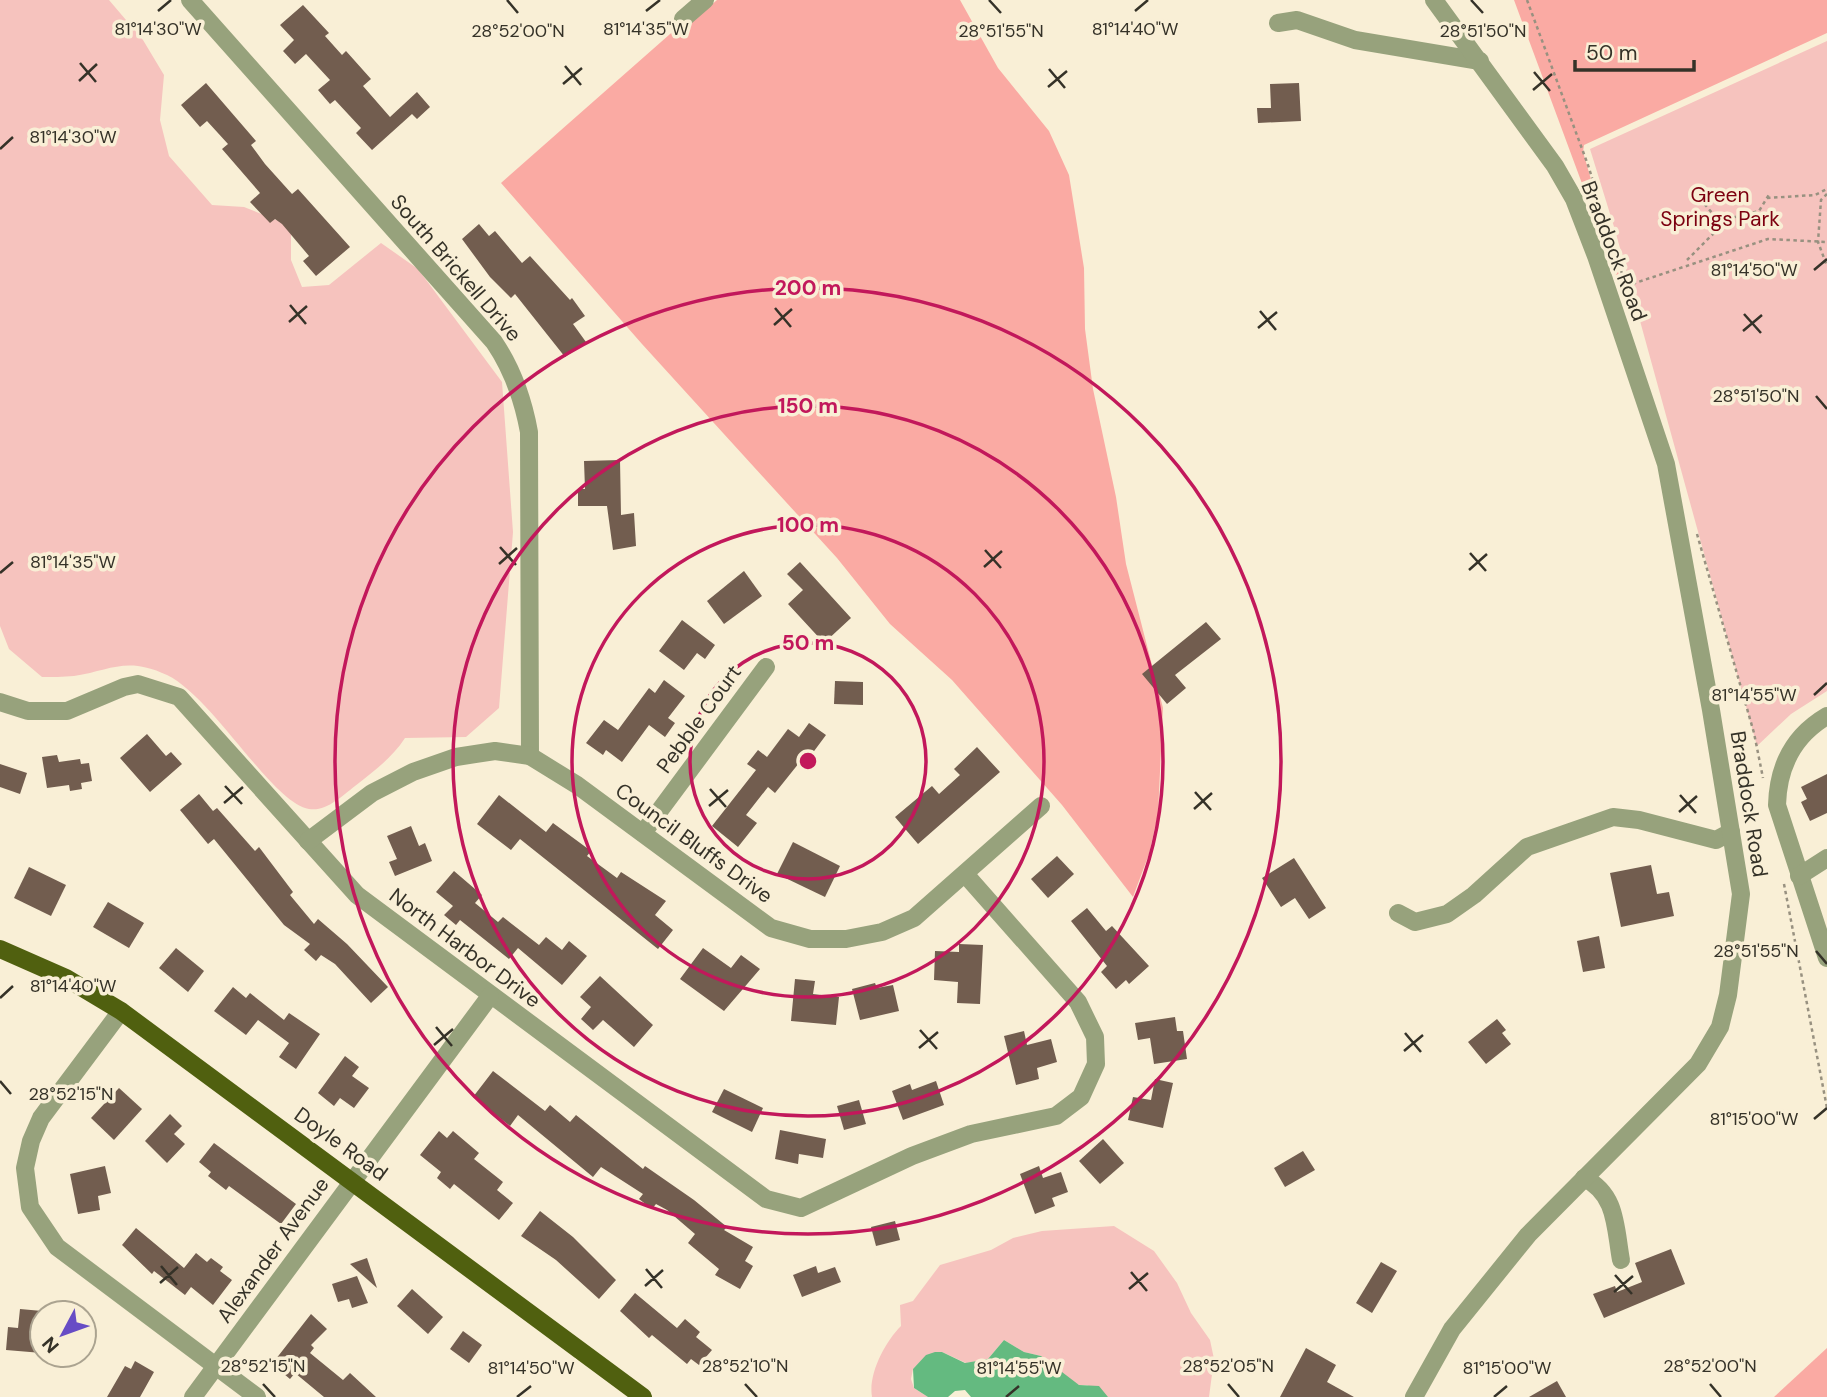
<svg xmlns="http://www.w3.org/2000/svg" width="1827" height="1397" viewBox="0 0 1827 1397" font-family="'DM Sans',sans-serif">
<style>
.green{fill:#f6c3be}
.forest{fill:#faaaa3}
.water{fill:#64ba80}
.building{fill:#725d4f}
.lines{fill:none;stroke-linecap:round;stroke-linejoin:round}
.path{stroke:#989180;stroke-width:2.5;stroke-dasharray:3.5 3.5;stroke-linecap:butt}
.minor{stroke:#97a27c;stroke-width:18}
.major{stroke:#50600f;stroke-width:18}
.ticks{fill:none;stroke:#353228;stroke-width:2.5}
.ring{fill:none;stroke:#c2185b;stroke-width:3.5}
.labels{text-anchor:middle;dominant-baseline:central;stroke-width:7;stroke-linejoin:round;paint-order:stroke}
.park-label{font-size:21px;fill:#7c0010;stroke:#f9efd6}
.street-label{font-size:21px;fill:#353228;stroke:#f9efd6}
.ticks-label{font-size:18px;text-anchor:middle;fill:#353228;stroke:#f9efd6;stroke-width:7;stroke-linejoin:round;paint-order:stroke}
.centre{fill:#c2185b;stroke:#f9efd6;stroke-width:3.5}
.ring-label{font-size:21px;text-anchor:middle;font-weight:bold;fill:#c2185b;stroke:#f9efd6;stroke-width:7;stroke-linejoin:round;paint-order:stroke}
</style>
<rect width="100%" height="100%" fill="#f9efd6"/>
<g class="green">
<path d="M0,0H109L143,40L164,75L160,120L169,156L212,205L244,207L291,226V260L302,287L329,285L381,243L418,269L502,382L513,532L499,708L466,737L405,738C392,758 373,772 355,786C342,796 326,812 309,809C271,802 214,698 167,675C127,656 111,670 74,676C63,677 52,677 42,677L9,649L0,626Z"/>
<path d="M1827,41V691L1791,714L1757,746L1615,230L1590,149Z"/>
<path d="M1114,1226L1154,1251L1177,1283L1191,1313L1210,1340L1214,1359L1209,1397H1108L1087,1385H1079L1068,1379L1041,1356L1024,1352L1004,1340L988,1359L966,1363L942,1352L926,1356L913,1369L911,1379L914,1388L928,1397H872C868,1374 885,1342 901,1326L900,1305L913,1301L940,1265L991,1250L1013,1238L1042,1231Z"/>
</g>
<g class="forest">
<path d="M717,0H960L998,68L1049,131L1069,175L1084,268L1085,329L1093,389L1116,497L1126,564L1163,708L1158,814L1149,854L1133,897L1062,805L952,680L890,624L837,558L642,344L501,183L678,27L682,31Z"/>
<path d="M1514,0H1827V33L1584,145L1583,152L1630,313Z"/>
<path d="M1827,1348V1397H1774Z"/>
</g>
<path class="water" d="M1004,1340L1024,1352L1041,1356L1079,1385L1099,1386L1108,1397H971L965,1390L955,1391L948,1397H928L914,1388L913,1369L926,1355L935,1352H942L965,1363L988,1359Z"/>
<g class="building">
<path d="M303,5L329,33L325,36L342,55L346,51L371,79L363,86L390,117L417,92L430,107L417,119L412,114L372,150L356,133L361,128L335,100L330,104L318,90L330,80L306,54L295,64L283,51L294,40L280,25Z"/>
<path d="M206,83L256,141L251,145L265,164L292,194L298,189L350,247L316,276L303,261L309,256L282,224L275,219L270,223L250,202L260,193L222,149L228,144L207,121L200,127L181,105Z"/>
<path d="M1299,83L1301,121L1258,123L1257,108H1271L1270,84Z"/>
<path d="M479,224L489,236L495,231L522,263L530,256L570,300L572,298L585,316L573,324L586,342L565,357L515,294L511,298L490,277L462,239Z"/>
<path d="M620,460L621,515L634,513L636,546L613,550L607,506H578V489H585L584,461Z"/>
<path d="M800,562L851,618L824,643L788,604L803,590L787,574Z"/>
<path d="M744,571L762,596L724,624L707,601Z"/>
<path d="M682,620L715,645L705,659L697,653L684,670L659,651Z"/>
<path d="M1206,622L1221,639L1175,675L1186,688L1167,704L1142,674Z"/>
<path d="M664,680L685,696L668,718L675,723L665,737L649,725L622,762L606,750L603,755L586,743L604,720L618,730L649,688L655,693Z"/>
<path d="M835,681L863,682V705L834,704Z"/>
<path d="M809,723L826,735L803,766L799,763L775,793L768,787L746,815L757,823L738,847L712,826L756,770L747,764L758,750L767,757L788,729L799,737Z"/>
<path d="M147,734L166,756L171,752L182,764L150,792L120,758Z"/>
<path d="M977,747L1000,772L918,844L895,817L932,786L939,794L960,775L954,769Z"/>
<path d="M57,755L59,762L80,759L81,764L89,763L92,781L81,783L82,789L70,791L69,785L47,788L42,757Z"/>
<path d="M0,764L27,773L20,794L0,787Z"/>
<path d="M1827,774V813L1810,821L1801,802L1807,799L1801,787Z"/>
<path d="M199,794L213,811L217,808L255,851L259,847L293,892L290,895L314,924L318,919L347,944L388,987L371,1003L335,964L321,955L316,961L304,950L310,944L284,925L214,839L208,844L180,810Z"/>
<path d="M499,795L546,832L553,823L591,851L587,856L617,878L621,872L666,901L655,915L673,930L658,949L520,839L511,850L477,824Z"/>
<path d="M411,826L419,846L425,843L432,861L395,876L389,862L397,859L387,836Z"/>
<path d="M793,842L840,866L825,897L777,874Z"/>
<path d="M1057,856L1074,874L1048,898L1031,879Z"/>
<path d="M1294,858L1326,908L1309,919L1295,898L1281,907L1262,878Z"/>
<path d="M1651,865L1657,894L1669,892L1674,916L1621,927L1610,873Z"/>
<path d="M29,867L66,885L51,916L14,898Z"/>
<path d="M454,871L482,895L475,903L498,922L503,917L539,945L546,937L562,950L569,941L587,956L562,985L518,948L509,959L460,920L456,925L444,915L453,906L436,892Z"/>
<path d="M108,902L144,923L129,948L93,927Z"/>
<path d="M1087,908L1106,931L1112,926L1149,966L1129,984L1126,980L1116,989L1101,972L1107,966L1071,921Z"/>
<path d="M1599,936L1605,968L1583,972L1577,941Z"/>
<path d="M959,944L983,945L980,1004L957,1003L958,982L934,980L935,951L959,952Z"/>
<path d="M176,948L204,971L188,992L159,968Z"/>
<path d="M703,948L731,968L741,955L760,969L724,1011L680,979Z"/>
<path d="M600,976L653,1025L634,1047L603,1020L593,1030L581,1019L591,1007L580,997Z"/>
<path d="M795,979L815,981L813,994L839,997L836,1025L791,1021Z"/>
<path d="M875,983L877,988L893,985L899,1011L860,1020L852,989Z"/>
<path d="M233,987L246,998L250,993L284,1020L289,1013L320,1034L296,1069L279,1057L289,1043L258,1020L246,1035L214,1011Z"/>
<path d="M1175,1017L1177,1031H1183L1187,1059L1154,1064L1150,1038L1138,1040L1135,1023Z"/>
<path d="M1497,1019L1506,1030L1502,1033L1511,1044L1486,1064L1468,1042Z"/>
<path d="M1024,1031L1027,1045L1051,1039L1057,1062L1037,1068L1039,1079L1016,1085L1004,1036Z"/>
<path d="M345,1056L359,1067L352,1076L369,1088L354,1108L340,1098L334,1106L318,1093Z"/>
<path d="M493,1071L545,1111L550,1105L570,1122L576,1115L643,1169L645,1166L694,1200L727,1227L724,1230L753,1247L745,1261L753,1266L740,1289L715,1275L719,1269L688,1243L695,1234L667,1210L656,1204L652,1209L639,1199L643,1194L601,1167L593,1177L518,1115L510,1126L473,1097Z"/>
<path d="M1155,1079L1173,1083L1163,1128L1128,1120L1133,1097L1151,1100Z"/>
<path d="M936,1081L944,1105L903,1120L892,1091L910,1084L912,1090Z"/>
<path d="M119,1088L142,1109L114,1140L91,1118Z"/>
<path d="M724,1089L763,1108L752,1132L712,1112Z"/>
<path d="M859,1100L866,1124L844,1130L837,1106Z"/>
<path d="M170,1114L182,1126L174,1134L185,1144L167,1163L145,1141Z"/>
<path d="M780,1130L826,1139L823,1158L799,1154L798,1164L775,1159Z"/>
<path d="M439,1131L447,1138L453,1131L479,1153L474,1159L503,1182L497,1190L513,1203L499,1220L454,1184L450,1189L437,1178L441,1172L420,1155Z"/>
<path d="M1103,1139L1124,1163L1100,1184L1079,1161Z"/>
<path d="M214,1143L296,1204L281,1224L229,1186L226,1190L208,1176L211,1172L199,1162Z"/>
<path d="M1303,1151L1315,1170L1285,1187L1274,1168Z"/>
<path d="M105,1166L111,1193L98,1196L100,1210L78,1214L70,1174Z"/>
<path d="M1039,1166L1043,1178L1061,1172L1068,1192L1052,1198L1055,1206L1035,1214L1020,1174Z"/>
<path d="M540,1211L573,1237L616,1280L599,1299L556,1260L521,1236Z"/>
<path d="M895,1221L900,1240L876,1246L871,1227Z"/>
<path d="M136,1228L184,1268L196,1253L207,1262L211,1258L223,1267L220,1271L232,1280L213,1305L191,1287L185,1295L154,1271L152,1274L122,1245Z"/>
<path d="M1671,1249L1685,1284L1604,1318L1593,1294L1615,1286L1617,1292L1642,1282L1635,1263Z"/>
<path d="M367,1258L377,1288L350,1264Z"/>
<path d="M1381,1262L1397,1271L1372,1313L1356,1303Z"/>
<path d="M816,1266L818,1273L835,1267L841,1282L802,1297L793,1275Z"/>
<path d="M357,1276L368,1303L352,1308L349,1299L338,1302L332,1284Z"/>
<path d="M412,1289L443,1317L428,1334L397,1306Z"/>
<path d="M635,1293L677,1328L685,1319L700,1332L696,1337L712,1350L699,1365L691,1359L687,1364L652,1335L649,1338L620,1311Z"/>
<path d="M20,1309L42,1311V1353L6,1350L8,1327L18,1328Z"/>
<path d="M311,1314L327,1329L311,1345L314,1348L310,1353L343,1380L350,1373L376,1397H324L295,1373L290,1379L272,1364Z"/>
<path d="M463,1331L482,1345L469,1363L450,1349Z"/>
<path d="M1306,1348L1336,1365L1327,1382L1354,1397H1280Z"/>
<path d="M135,1361L154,1372L140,1397H107L125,1366L131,1369Z"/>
<path d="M1557,1381L1566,1397H1529Z"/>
</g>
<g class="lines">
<g class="path">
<path d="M1527,0L1588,165L1629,296"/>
<path d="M1827,194L1821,200L1818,242L1827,266"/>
<path d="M1767,198L1815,195L1827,189"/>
<path d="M1719,221L1759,211L1770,193"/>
<path d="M1687,260L1715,232L1719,221L1701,200L1714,188"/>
<path d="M1626,286L1768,239L1827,242"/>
<path d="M1697,534L1754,733L1763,778"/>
<path d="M1784,884L1827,1108"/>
</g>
<g class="minor">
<path d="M190,0L494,342C513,370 523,399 529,432L530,756"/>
<path d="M683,19L705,0"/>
<path d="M1278,23L1297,20L1355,40L1480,61"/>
<path d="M0,702L28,711H67L124,687L138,684L179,697L357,895L766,1199L801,1208L912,1156L971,1134L1056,1116L1081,1097L1096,1064L1095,1037L1078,1002L965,874"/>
<path d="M1827,716C1793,736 1778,767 1777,805L1827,958"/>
<path d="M643,833L766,667"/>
<path d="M308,841L372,793L413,772L456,757L495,751L530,756L577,785L771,928L810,939H846L882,932L914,918L1041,806"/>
<path d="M1799,876L1827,858"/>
<path d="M1398,913L1415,922L1447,914L1474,895L1527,847L1613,817L1639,820L1716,840L1731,832"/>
<path d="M121,1011L41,1118L31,1141L25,1168L30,1207L57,1247L257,1397"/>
<path d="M1584,1178C1617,1194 1615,1227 1621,1260"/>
<path d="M193,1397L490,996"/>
<path d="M1414,1397L1452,1329L1528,1235L1698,1064L1720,1027L1728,995L1741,894L1711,710L1666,464L1596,256L1574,199L1555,166L1434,0"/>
</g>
<path class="major" d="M0,949L66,978L121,1011L643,1397"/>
</g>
<path class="ticks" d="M507,0L518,13M989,0L1001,13M1471,0L1483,13M158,11L171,0M646,11L660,0M1135,11L1148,0M80,63L96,82M565,66L581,85M1049,69L1065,88M1534,72L1550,91M79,81L97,64M563,84L582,68M1048,87L1067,71M1533,90L1552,74M0,149L13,137M1814,270L1827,259M290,305L306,324M775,308L791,327M1260,311L1276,330M1744,314L1761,333M289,322L307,306M774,325L792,309M1258,328L1277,312M1743,331L1762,315M1816,396L1827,409M500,547L516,565M985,550L1001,568M1470,553L1486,571M499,564L517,548M984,567L1002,551M1469,570L1487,554M0,573L13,562M1814,695L1827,683M225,786L242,804M710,789L726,807M1195,792L1211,810M1680,795L1696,813M224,803L243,787M709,806L728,790M1194,809L1212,793M1679,812L1697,796M1816,951L1827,964M0,998L13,986M436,1027L452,1046M920,1030L937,1049M1405,1033L1421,1052M434,1045L453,1029M919,1048L938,1032M1404,1051L1423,1035M0,1081L11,1094M1814,1119L1827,1108M161,1266L177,1285M646,1269L662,1288M1131,1272L1147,1291M1615,1275L1632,1294M160,1283L178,1267M645,1286L663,1270M1129,1289L1148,1273M1614,1292L1633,1276M263,1384L275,1397M745,1384L757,1397M1228,1384L1239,1397M1710,1384L1721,1397M517,1397L531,1386M1006,1397L1019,1386M1494,1397L1507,1386"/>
<g class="ring">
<circle cx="808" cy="761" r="118"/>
<circle cx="808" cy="761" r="236"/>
<circle cx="808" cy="761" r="355"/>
<circle cx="808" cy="761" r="473"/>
</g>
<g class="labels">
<g class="park-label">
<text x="1720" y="195">Green<tspan x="1720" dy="24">Springs Park</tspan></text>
</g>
<g class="street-label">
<text transform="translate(1614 251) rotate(69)">Braddock Road</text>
<text transform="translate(456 268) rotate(49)">South Brickell Drive</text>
<text transform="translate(699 719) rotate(-54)">Pebble Court</text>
<text transform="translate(1749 804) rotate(81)">Braddock Road</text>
<text transform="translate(694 843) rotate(36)">Council Bluffs Drive</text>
<text transform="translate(465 948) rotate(37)">North Harbor Drive</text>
<text transform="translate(341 1144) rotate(36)">Doyle Road</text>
<text transform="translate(273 1250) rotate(-54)">Alexander Avenue</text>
</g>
</g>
<g class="ticks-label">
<text x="158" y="35">81°14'30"W</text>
<text x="646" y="35">81°14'35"W</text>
<text x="1135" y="35">81°14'40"W</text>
<text x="1001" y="37">28°51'55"N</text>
<text x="518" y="37">28°52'00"N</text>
<text x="1483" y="37">28°51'50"N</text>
<text x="73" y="143">81°14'30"W</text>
<text x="1754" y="276">81°14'50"W</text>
<text x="1756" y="402">28°51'50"N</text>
<text x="73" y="568">81°14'35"W</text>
<text x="1754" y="701">81°14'55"W</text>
<text x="1756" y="957">28°51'55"N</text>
<text x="73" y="992">81°14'40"W</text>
<text x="71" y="1100">28°52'15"N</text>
<text x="1754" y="1125">81°15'00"W</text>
<text x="263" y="1372">28°52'15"N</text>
<text x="745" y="1372">28°52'10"N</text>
<text x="1228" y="1372">28°52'05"N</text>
<text x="1710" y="1372">28°52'00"N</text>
<text x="531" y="1374">81°14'50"W</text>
<text x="1019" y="1374">81°14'55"W</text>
<text x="1507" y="1374">81°15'00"W</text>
</g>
<circle cx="808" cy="761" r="10" class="centre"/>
<g class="ring-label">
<text x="808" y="295">200 m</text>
<text x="808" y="413">150 m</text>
<text x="808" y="532">100 m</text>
<text x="808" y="650">50 m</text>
</g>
<g transform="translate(63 1334) rotate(229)"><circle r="33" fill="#f9efd6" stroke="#aba390" stroke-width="2"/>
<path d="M0-5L12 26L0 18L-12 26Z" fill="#674cc5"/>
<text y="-10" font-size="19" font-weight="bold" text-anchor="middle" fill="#353228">N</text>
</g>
<path d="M1575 60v10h119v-10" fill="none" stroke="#353228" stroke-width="3.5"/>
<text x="1586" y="60" font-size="21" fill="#353228" stroke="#f9efd6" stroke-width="5" paint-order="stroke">50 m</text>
</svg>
